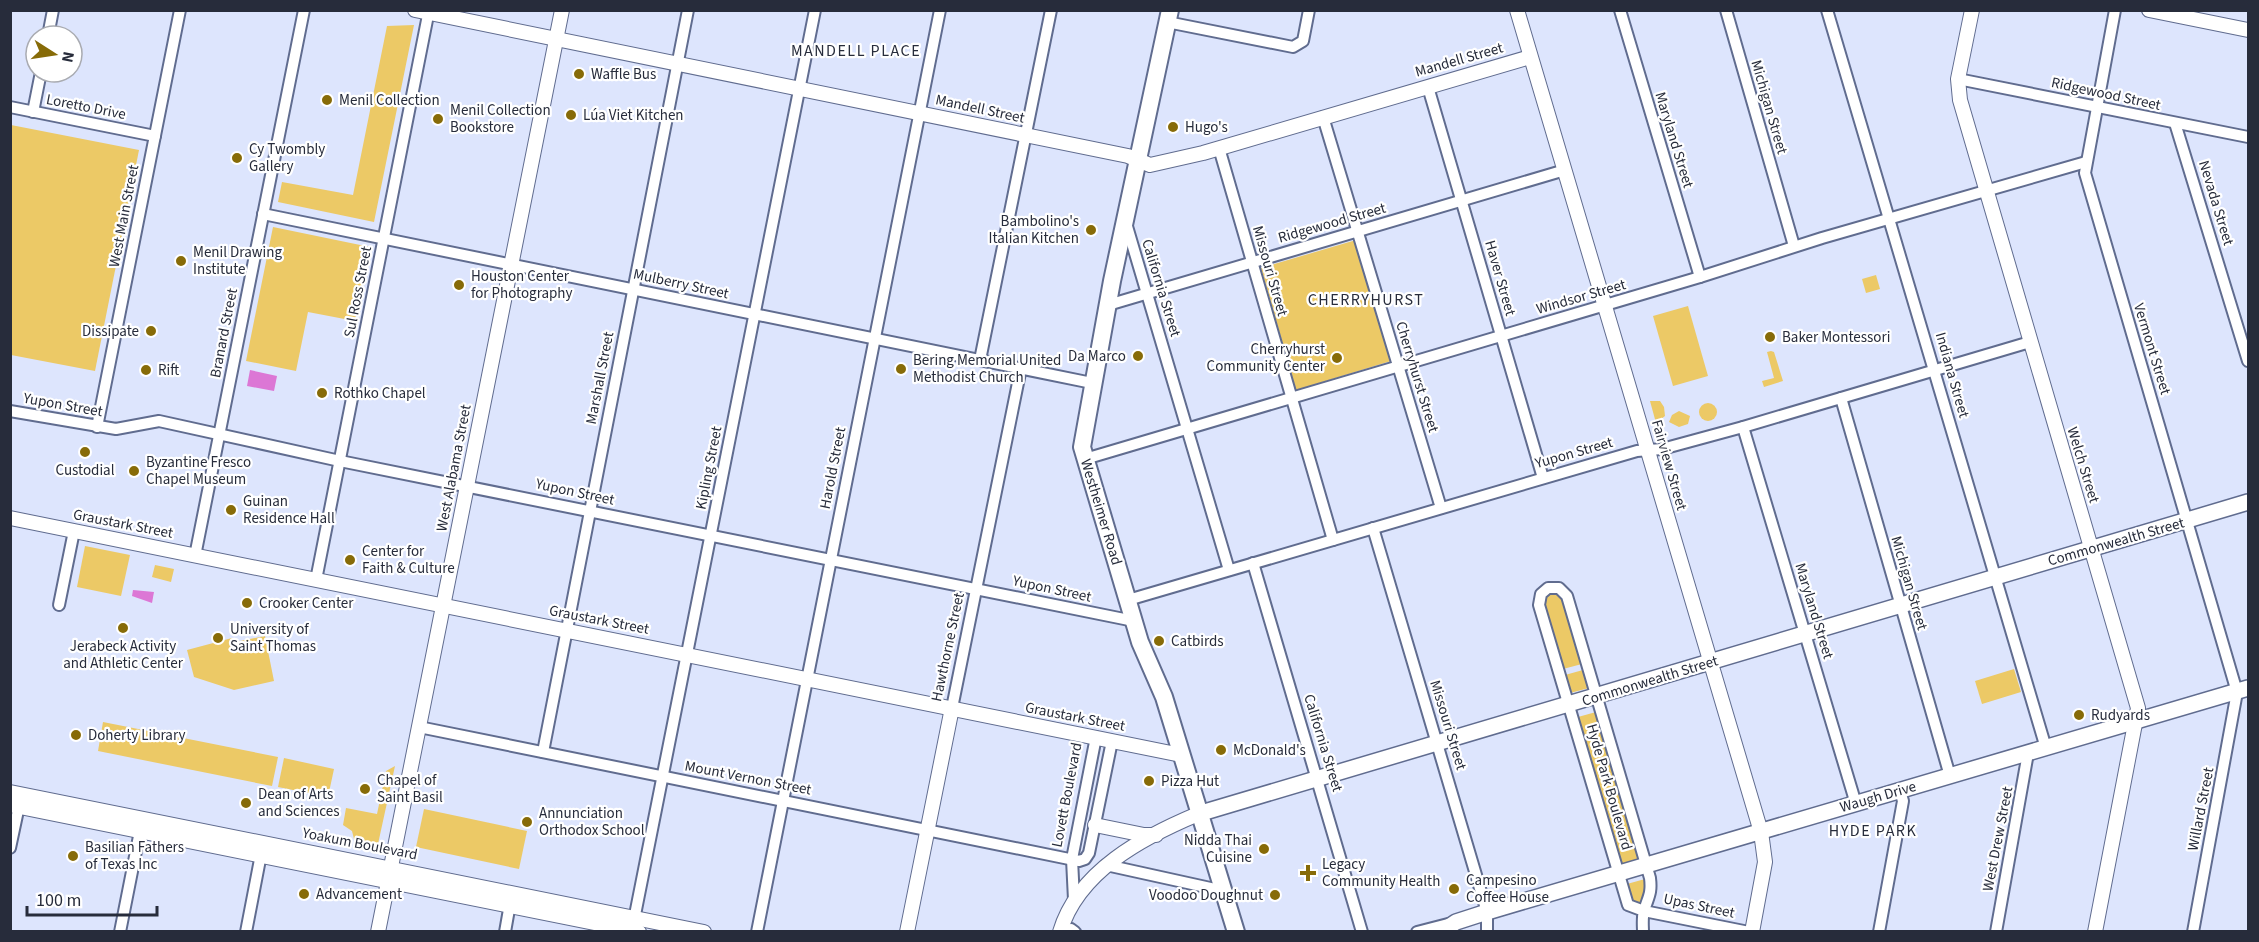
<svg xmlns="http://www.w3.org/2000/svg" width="2259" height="942" viewBox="0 0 2259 942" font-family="'Source Sans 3',sans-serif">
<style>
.green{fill:#ecc966}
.water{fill:#dc77d5}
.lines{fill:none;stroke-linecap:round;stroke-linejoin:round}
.minor-casing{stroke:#606c8f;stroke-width:14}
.tertiary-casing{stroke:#606c8f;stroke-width:16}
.secondary-casing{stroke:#606c8f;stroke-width:18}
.primary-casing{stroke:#606c8f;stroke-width:20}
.minor{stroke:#fff;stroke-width:10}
.tertiary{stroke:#fff;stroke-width:14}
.secondary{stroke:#fff;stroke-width:15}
.primary{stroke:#fff;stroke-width:16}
.poi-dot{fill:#876b08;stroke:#fff;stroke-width:2}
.labels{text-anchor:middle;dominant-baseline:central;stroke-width:4.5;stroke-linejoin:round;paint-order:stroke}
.street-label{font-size:15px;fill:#272c3b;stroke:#fff}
.poi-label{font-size:15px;fill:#272c3b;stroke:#fff;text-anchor:start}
.neighbourhood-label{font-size:16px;letter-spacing:1.5px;fill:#272c3b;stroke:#fff}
</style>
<rect width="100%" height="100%" fill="#dde5fd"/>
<g class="green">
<path d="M414,25L374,222L278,202L282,182L353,195L387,26Z"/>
<path d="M11,125L139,150L95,371L11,355Z"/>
<path d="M273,227L370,247L355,321L308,312L296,371L246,361Z"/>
<path d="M1356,240L1391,361L1296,390L1261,268Z"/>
<path d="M1876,275L1880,289L1866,293L1862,279Z"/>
<path d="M1688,306L1708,376L1673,386L1653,316Z"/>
<path d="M1771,351L1774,352L1783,381L1764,387L1762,381L1774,378L1767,352Z"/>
<path d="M1650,401H1660L1664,407L1665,416L1656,423Z"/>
<circle cx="1708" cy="412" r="9"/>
<path d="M1679,411L1690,416L1688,424L1679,427L1669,422L1672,415Z"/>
<path d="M85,546L130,555L121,596L77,587Z"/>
<path d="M155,565L174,569L171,582L152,577Z"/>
<path d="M1554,591L1562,597L1582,664L1563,669L1543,603L1544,596Z"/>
<path d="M265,636L274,681L234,690L194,677L187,650L232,638L235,642Z"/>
<path d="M2014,669L2021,692L1982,704L1975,681Z"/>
<path d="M1583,670L1589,688L1570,693L1565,675Z"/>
<path d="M1596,712L1639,859L1621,864L1578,717Z"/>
<path d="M103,722L278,757L272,786L98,751Z"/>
<path d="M284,758L334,769L328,797L278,787Z"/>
<path d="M395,766L378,844L370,849L356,847L352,831L343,825L346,808L377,814L386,771Z"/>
<path d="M424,809L527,831L519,869L416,847Z"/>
<path d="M1645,879L1648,888L1644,905L1632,903L1627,884Z"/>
</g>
<g class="water">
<path d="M250,370L277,376L274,391L247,386Z"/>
<path d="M133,590L154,592L152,603L132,596Z"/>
</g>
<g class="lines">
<g class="minor-casing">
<g id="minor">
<path d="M1620,10L1700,277"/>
<path d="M1726,10L1794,246"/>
<path d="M1827,10L2046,748"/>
<path d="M2115,10L2085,173L2237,692L2193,932"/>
<path d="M1167,22L1293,47L1303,41L1309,10"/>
<path d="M48,36L53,10"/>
<path d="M1958,79L2248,137"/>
<path d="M1428,87L1543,478"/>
<path d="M10,107L155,136"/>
<path d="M33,112L41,72"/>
<path d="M1323,117L1441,508"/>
<path d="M2175,123L2248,361"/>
<path d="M1219,148L1333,540"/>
<path d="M263,214L1092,383"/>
<path d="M1126,223L1229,570"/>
<path d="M1108,305L1565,170"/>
<path d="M980,360L1051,10"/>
<path d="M1841,398L1950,776"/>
<path d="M10,411L116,429L159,421L340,461L1134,621"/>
<path d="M97,427L180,10"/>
<path d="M1743,427L1856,804"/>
<path d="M1085,459L1700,277L1822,238L2086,162"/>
<path d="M1373,528L1487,912V932"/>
<path d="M195,556L304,10"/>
<path d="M1253,563L1362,932"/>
<path d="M316,580L429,10"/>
<path d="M1128,600L1637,451L1662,449L1743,427L2030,342"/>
<path d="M59,605L74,531"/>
<path d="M952,708L1021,368"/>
<path d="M419,727L1079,861L1085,859L1089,853L1112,741"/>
<path d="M543,752L688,10"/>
<path d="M10,848L20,801"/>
<path d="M1106,865L1224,891"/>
<path d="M1074,900L1072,859L1096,737"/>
<path d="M633,925L815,10"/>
<path d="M120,932L141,826"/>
<path d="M246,932L262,849"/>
<path d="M505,932L511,898"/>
<path d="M757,932L940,10"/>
<path d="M1063,932L1071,929L1075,932"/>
<path d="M1417,932L1448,924"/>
<path d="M1643,932C1643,926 1642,917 1644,911C1648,897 1652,894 1650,878L1567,596L1559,588H1548L1541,594L1539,605L1628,905L1644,911L1749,932"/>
<path d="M1879,932L1903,801L1900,791"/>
<path d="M1996,932L2028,753"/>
</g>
</g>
<g class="tertiary-casing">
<g id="tertiary">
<path d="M415,10L1128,156L1150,165L1203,153L1530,57"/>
<path d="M1517,10L1761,832L1765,862L1752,932"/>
<path d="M1972,10L1958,79L1960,100L2138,708L2095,932"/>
<path d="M2149,10L2248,30"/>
<path d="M10,518L1181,755"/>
<path d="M10,792L704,932"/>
<path d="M10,805L639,932"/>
<path d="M1095,825L1144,835H1156"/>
<path d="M378,932L562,10"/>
<path d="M907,932L952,708"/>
<path d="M1060,932C1078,871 1143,837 1198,814"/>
</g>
</g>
<g class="secondary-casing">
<g id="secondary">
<path d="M1198,814L2248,502"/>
<path d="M1441,932L1456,922L1487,912L2248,688"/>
</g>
</g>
<g class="primary-casing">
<path id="primary" d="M1170,10L1112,281L1082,447L1140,642L1164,697L1236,932"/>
</g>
<use href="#minor" class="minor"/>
<use href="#tertiary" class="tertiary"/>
<use href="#secondary" class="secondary"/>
<use href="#primary" class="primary"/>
</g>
<g class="poi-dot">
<circle cx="579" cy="74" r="6"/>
<circle cx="327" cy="100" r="6"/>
<circle cx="571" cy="115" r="6"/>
<circle cx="438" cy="119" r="6"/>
<circle cx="1173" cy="127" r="6"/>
<circle cx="237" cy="158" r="6"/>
<circle cx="1091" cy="230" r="6"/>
<circle cx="181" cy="261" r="6"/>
<circle cx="459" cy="285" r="6"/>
<circle cx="151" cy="331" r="6"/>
<circle cx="1770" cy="337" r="6"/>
<circle cx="1138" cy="356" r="6"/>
<circle cx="1337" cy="358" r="6"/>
<circle cx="901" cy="369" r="6"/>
<circle cx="146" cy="370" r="6"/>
<circle cx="322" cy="393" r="6"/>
<circle cx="85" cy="452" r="6"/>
<circle cx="134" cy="471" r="6"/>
<circle cx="231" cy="510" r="6"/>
<circle cx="350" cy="560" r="6"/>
<circle cx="247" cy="603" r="6"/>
<circle cx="123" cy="628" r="6"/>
<circle cx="218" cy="638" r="6"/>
<circle cx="1159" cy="641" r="6"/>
<circle cx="2079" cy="715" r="6"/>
<circle cx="76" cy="735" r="6"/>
<circle cx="1221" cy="750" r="6"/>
<circle cx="1149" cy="781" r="6"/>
<circle cx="365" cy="789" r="6"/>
<circle cx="246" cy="803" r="6"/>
<circle cx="527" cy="822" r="6"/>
<circle cx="1264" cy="849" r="6"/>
<circle cx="73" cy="856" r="6"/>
<path d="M1305 864h6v6h6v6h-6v6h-6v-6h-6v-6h6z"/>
<circle cx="1454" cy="889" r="6"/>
<circle cx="304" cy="894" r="6"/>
<circle cx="1275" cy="895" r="6"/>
</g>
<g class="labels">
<g class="street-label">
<text transform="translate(1459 60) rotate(-16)">Mandell Street</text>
<text transform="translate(2106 94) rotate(12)">Ridgewood Street</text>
<text transform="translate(86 107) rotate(11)">Loretto Drive</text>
<text transform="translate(1769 107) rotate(74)">Michigan Street</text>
<text transform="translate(980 109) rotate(12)">Mandell Street</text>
<text transform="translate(1674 140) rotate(73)">Maryland Street</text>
<text transform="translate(2216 203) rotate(73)">Nevada Street</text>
<text transform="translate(124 216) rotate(-79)">West Main Street</text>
<text transform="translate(1332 223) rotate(-16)">Ridgewood Street</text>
<text transform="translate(1270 271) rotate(74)">Missouri Street</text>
<text transform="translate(1500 278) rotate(74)">Haver Street</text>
<text transform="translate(681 284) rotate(12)">Mulberry Street</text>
<text transform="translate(1161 288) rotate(73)">California Street</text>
<text transform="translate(358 292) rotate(-79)">Sul Ross Street</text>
<text transform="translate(1581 297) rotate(-16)">Windsor Street</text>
<text transform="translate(224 333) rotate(-79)">Branard Street</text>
<text transform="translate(2152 349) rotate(73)">Vermont Street</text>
<text transform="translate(1952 375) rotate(74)">Indiana Street</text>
<text transform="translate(1417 377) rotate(73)">Cherryhurst Street</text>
<text transform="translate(600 378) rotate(-79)">Marshall Street</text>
<text transform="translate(63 405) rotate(10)">Yupon Street</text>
<text transform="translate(1574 453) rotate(-16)">Yupon Street</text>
<text transform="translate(1669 465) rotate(74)">Fairview Street</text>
<text transform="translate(2083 465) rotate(73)">Welch Street</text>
<text transform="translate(454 468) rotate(-79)">West Alabama Street</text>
<text transform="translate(709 468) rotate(-79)">Kipling Street</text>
<text transform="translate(833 468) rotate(-79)">Harold Street</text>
<text transform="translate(575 492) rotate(12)">Yupon Street</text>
<text transform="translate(1101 512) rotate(73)">Westheimer Road</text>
<text transform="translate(123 524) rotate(11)">Graustark Street</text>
<text transform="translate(2116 542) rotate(-16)">Commonwealth Street</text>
<text transform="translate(1909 583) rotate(74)">Michigan Street</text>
<text transform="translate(1052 589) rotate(12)">Yupon Street</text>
<text transform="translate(1814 611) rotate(73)">Maryland Street</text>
<text transform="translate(599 620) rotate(11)">Graustark Street</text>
<text transform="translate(948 647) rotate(-78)">Hawthorne Street</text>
<text transform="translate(1650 681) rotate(-17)">Commonwealth Street</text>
<text transform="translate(1075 717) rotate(11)">Graustark Street</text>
<text transform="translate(1448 725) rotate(73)">Missouri Street</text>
<text transform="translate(1323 743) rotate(73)">California Street</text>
<text transform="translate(748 778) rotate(11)">Mount Vernon Street</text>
<text transform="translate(1609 787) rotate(74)">Hyde Park Boulevard</text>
<text transform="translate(1067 795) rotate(-79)">Lovett Boulevard</text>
<text transform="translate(1878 797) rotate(-16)">Waugh Drive</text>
<text transform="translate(2201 809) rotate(-79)">Willard Street</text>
<text transform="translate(1998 839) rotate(-79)">West Drew Street</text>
<text transform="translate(360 844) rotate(11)">Yoakum Boulevard</text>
<text transform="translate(1699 906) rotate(12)">Upas Street</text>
</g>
<g class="poi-label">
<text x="591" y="74">Waffle Bus</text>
<text x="339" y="100">Menil Collection</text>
<text x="450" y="110">Menil Collection<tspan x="450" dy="17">Bookstore</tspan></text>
<text x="583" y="115">Lúa Viet Kitchen</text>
<text x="1185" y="127">Hugo's</text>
<text x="249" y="149">Cy Twombly<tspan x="249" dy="17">Gallery</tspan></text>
<text x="1079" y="221" text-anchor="end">Bambolino's<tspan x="1079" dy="17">Italian Kitchen</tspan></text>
<text x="193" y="252">Menil Drawing<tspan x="193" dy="17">Institute</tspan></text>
<text x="471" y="276">Houston Center<tspan x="471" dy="17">for Photography</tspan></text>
<text x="139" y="331" text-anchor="end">Dissipate</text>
<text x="1782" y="337">Baker Montessori</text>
<text x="1325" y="349" text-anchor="end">Cherryhurst<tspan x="1325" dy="17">Community Center</tspan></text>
<text x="1126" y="356" text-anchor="end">Da Marco</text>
<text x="913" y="360">Bering Memorial United<tspan x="913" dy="17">Methodist Church</tspan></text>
<text x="158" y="370">Rift</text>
<text x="334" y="393">Rothko Chapel</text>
<text x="146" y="462">Byzantine Fresco<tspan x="146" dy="17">Chapel Museum</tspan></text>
<text x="85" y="470" text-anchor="middle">Custodial</text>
<text x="243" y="501">Guinan<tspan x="243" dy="17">Residence Hall</tspan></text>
<text x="362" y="551">Center for<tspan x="362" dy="17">Faith &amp; Culture</tspan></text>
<text x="259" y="603">Crooker Center</text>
<text x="230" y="629">University of<tspan x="230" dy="17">Saint Thomas</tspan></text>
<text x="1171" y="641">Catbirds</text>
<text x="123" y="646" text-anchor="middle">Jerabeck Activity<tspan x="123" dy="17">and Athletic Center</tspan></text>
<text x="2091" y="715">Rudyards</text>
<text x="88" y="735">Doherty Library</text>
<text x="1233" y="750">McDonald's</text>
<text x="377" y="780">Chapel of<tspan x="377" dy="17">Saint Basil</tspan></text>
<text x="1161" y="781">Pizza Hut</text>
<text x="258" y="794">Dean of Arts<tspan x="258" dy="17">and Sciences</tspan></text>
<text x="539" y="813">Annunciation<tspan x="539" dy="17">Orthodox School</tspan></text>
<text x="1252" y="840" text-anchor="end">Nidda Thai<tspan x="1252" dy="17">Cuisine</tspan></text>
<text x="85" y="847">Basilian Fathers<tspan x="85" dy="17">of Texas Inc</tspan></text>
<text x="1322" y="864">Legacy<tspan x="1322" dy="17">Community Health</tspan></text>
<text x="1466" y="880">Campesino<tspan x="1466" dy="17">Coffee House</tspan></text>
<text x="316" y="894">Advancement</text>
<text x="1263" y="895" text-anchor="end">Voodoo Doughnut</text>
</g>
<g class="neighbourhood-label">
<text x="856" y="51">MANDELL PLACE</text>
<text x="1366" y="300">CHERRYHURST</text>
<text x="1873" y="831">HYDE PARK</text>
</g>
</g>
<rect width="2259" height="942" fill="none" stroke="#272c3b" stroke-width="24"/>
<g transform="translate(54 54) rotate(102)"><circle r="28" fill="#ffffff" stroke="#a9abb1" stroke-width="1.5"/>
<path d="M0-4.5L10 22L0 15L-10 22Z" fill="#876b08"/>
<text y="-9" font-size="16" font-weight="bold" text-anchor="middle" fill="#272c3b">N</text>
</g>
<path d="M27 906v9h130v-9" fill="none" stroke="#272c3b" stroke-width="3"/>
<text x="36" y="906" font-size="18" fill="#272c3b" stroke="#ffffff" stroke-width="4.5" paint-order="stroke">100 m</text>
</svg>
